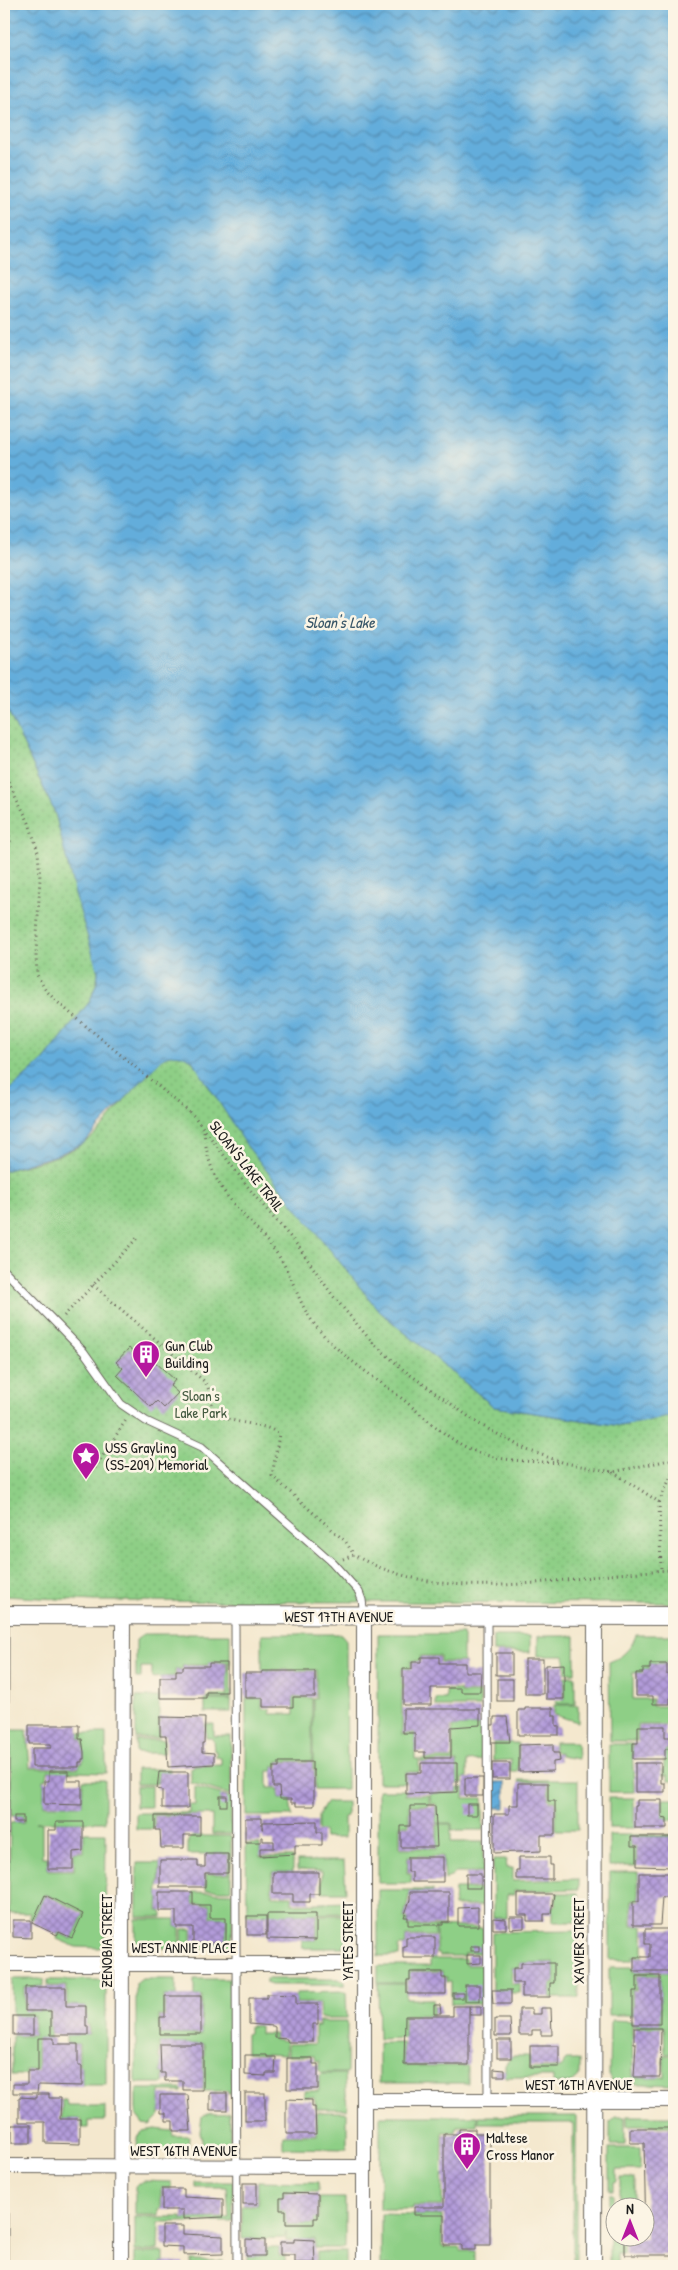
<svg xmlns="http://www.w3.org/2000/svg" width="678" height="2270" viewBox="0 0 678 2270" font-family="'Patrick Hand',sans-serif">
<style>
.grass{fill:#8ecf86;stroke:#557651}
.park{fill:url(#park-dots);stroke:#557651}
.water{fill:url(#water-waves);stroke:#40647c}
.building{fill:url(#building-cross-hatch)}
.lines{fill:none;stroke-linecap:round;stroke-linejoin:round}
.service-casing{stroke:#68635a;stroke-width:9}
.minor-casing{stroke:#68635a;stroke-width:16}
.tertiary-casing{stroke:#68635a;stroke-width:20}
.path{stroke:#68635a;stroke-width:3;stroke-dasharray:1 4;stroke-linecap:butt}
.service{stroke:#fff;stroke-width:7}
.minor{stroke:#fff;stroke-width:14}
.tertiary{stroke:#fff;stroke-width:18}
.labels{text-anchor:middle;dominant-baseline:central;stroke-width:5;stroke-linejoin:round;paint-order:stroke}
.street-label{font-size:15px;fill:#1c1c1c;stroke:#fcf5e5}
.poi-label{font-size:15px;fill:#1c1c1c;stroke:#fcf5e5;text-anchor:start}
.park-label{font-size:15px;fill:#445b41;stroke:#fcf5e5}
.water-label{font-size:16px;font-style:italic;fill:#395668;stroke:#fcf5e5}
</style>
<defs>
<pattern id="park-dots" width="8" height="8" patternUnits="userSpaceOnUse" patternTransform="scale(1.25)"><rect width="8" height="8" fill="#8ecf86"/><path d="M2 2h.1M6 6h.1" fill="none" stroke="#7ab173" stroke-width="1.8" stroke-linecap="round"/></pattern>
<pattern id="water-waves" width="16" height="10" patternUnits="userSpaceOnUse" patternTransform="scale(1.25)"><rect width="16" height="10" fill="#64addb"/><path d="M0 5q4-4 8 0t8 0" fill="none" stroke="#528cb1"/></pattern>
<pattern id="building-cross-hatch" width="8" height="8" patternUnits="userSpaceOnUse" patternTransform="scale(1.25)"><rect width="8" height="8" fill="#b39cda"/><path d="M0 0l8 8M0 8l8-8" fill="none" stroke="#917eb0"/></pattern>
</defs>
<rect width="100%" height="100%" fill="#fcf5e5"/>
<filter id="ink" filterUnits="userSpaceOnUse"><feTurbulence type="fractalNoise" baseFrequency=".02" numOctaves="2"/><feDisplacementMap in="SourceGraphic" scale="10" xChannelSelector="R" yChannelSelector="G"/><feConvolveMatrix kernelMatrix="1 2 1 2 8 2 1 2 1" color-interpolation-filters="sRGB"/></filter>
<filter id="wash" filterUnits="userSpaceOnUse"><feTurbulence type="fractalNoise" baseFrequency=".0096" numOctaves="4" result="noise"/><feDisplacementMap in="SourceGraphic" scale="20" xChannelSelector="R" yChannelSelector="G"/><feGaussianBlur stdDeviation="1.12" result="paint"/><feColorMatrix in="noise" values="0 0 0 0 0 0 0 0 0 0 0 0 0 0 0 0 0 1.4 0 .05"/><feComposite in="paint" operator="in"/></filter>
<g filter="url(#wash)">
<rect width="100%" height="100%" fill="#f4e8ce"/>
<g class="grass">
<path d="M144,1634H230V1670H228V1662H209L208,1665H183L182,1669L175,1670V1676L152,1678V1667H141V1678H136V1640Z"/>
<path d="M262,1634H341L346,1640L347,1789H315V1769H313V1699L316,1698V1670H262Z"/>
<path d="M378,1634H463V1662H440V1656H421L420,1661H411V1668L402,1669V1734H415V1759H419V1772H405V1783H378Z"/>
<path d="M636,1635H674V1674H669V1663H649V1669H643L642,1672L633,1673V1699H652V1706H671V1699H673L674,1725H637V1741H610L609,1662C623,1657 631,1649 636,1635Z"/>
<rect x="493" y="1636" width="37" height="16"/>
<path d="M538,1636H575V1673H566L565,1656H538Z"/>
<path d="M227,1671H231V1699H206L211,1695H227Z"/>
<path d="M565,1676H575V1704H556V1701L565,1700Z"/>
<path d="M446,1690H460V1693H480V1707H436V1699H446Z"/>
<rect x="136" y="1697" width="23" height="41"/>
<path d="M262,1698V1709H270V1714H294L293,1698H312V1761H278V1766H273V1771H268V1788H278L280,1799H290L292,1816H246V1699Z"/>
<rect x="205" y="1700" width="26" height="12"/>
<path d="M554,1705H578V1722L554,1715Z"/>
<path d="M206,1724H214V1736H231V1795L191,1783V1768H194V1766L221,1765V1758L216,1757V1751H214L213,1740L211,1738H206Z"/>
<path d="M482,1725V1760L467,1761V1778H463V1784H457V1762H421V1759H453L452,1727Z"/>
<path d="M669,1727H674V1781H668V1775H663L665,1750H671Z"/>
<path d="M11,1730H27L30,1768H79V1763H82L84,1759L83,1739L79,1738V1733H106V1773L48,1771L47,1779L44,1780V1805H82L83,1780H105V1822H35L42,1823V1857H47L48,1870H74V1852H84V1833H106L105,1943L100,1948L76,1947L57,1939L59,1933L72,1939L84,1913L45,1894L33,1919H30V1913H9L10,1823L24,1822V1816H11Z"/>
<rect x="136" y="1740" width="28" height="13"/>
<path d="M554,1742H577L578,1759L560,1756V1753L554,1751Z"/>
<path d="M493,1743H518V1772H511V1760L493,1761Z"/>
<path d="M609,1744H632L634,1792H609Z"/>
<path d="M136,1769H170V1772H159L156,1784H136Z"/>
<path d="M519,1780H578V1830H556V1800H549V1782H519Z"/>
<rect x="136" y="1786" width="15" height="21"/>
<path d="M195,1787L231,1797V1834H212V1815H154V1829H136V1813H189V1805H195Z"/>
<path d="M458,1788H464V1798H483V1830H452V1823H436V1804H431L430,1793H457Z"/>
<path d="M378,1790H405V1795H429V1805H409V1825H400V1848H437V1824H451V1842H483V1873H455L445,1880L443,1856H408L407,1873H411V1883H378Z"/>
<rect x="609" y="1798" width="25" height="30"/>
<path d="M663,1799H674V1820H667V1817H663Z"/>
<path d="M327,1802H347V1816L344,1817V1838H324L323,1831H318V1816Z"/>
<path d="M609,1835H674V1855L673,1837H630V1847H636V1866H609Z"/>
<path d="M192,1836H231V1890H206V1874H229V1854H188V1840Z"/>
<path d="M246,1844H260V1857H293V1872H272V1896H292V1904L347,1902V1913L247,1915Z"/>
<path d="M493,1859H506L507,1868H513V1881L579,1879V1889L514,1891V1895H507V1918H493Z"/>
<path d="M297,1861H344L346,1892H322V1871L297,1870Z"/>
<path d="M137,1863H160L158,1911H162V1917H137Z"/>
<path d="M610,1872H638V1900H632V1926H643V1956H633V1960H610Z"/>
<path d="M455,1889H482V1906H454Z"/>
<path d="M378,1890H433V1892H410L404,1918H407L408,1926H435V1936H406L405,1946H399V1956H378Z"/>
<path d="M193,1892L233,1893L232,1948H182V1929H192V1943H226V1918L210,1917V1904H193Z"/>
<path d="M557,1893H578V1922H552V1906L555,1905Z"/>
<path d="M317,1915H347V1941L342,1948H302V1940H317Z"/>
<path d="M136,1919H176V1927H180V1948H136Z"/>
<path d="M436,1926L483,1928V1953H465L464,1956H439V1954H436Z"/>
<path d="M578,1931L579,1998H551L550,1984H555L554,1962L520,1963V1967L512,1968L511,1984H520V1993H511V1990H492V1932Z"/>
<path d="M430,1959H465L466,1965H482V2004H451V1982H447V1977H442V1971H410L409,1979H406V1983H378V1966H430Z"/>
<path d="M612,1967H633V1972H659V1975H636V1990H632V2015H609V1969Z"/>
<path d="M660,1972H674V2053H665L664,2027H634V2024H660Z"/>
<path d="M12,1979H44V1986L24,1987V2011H50V2038H37V2070H26V2075H12V2036H34V2016H12Z"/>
<path d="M142,1979H176V1996H164V2016H159V2034L201,2035L202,1996H194V1979H233L232,2094H228V2091H204V2044H159V2059L161,2060V2073H164V2083H136V1984Z"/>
<path d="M266,1979H338L345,1982V1985H271L266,1983Z"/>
<path d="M48,1980H106V2085H82V2066H79V2044L66,2043V2035H89V2025L86,2024V2006L67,2005V1986H48Z"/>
<path d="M378,1984H406V1999H433V2015H404V2038L379,2039Z"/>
<path d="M346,1992L347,2018H320L319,2003H296V1993Z"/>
<path d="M612,2020L632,2021L633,2077H664V2055H674V2085L612,2083L609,2077L610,2022Z"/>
<path d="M319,2021H347V2073H322L319,2070V2061H315L314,2056H288V2044H315V2026H319Z"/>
<path d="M249,2026H260V2034H274V2039L286,2041V2055L246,2053V2034L249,2033Z"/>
<path d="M379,2043H403L404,2066H468V2083H379Z"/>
<path d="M512,2056H529L530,2069L560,2068L566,2060H579V2077L572,2083H553V2077H505V2065Z"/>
<path d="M322,2074H345L347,2109H317L314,2097H304V2091H319V2077Z"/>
<path d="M137,2089H182V2092H160V2115L150,2125L143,2124L137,2116Z"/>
<path d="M62,2100H66L67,2106H105V2121H88V2128H82V2119H62Z"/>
<path d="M317,2112H347V2149L283,2148V2135H317Z"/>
<path d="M212,2113L215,2114L230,2113V2148H204L200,2132L202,2116Z"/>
<path d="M380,2116H477V2126H457L456,2132H443L442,2206H413V2209H380Z"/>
<path d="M478,2116H576V2264H573V2123H478Z"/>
<rect x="627" y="2116" width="47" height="10"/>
<path d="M615,2117H625V2145H610V2122Z"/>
<path d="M155,2129L172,2131L173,2136H189L188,2151L142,2150C137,2146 137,2143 137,2137L143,2131Z"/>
<path d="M609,2148H640V2170H616V2182L613,2183V2190H609Z"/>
<rect x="620" y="2178" width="14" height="29"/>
<path d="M144,2181L171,2182V2188H161V2209H159V2215H135V2188L136,2185Z"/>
<path d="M258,2181L318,2182V2192H284V2197L280,2198V2210L286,2211V2225L314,2224V2219L319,2218V2198H345V2248H315V2239L286,2241V2232L285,2238L242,2239V2205H258Z"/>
<path d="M195,2182H233V2222H159L158,2251H135V2217H182V2219L229,2218L227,2187H195Z"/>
<path d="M609,2194H613V2201H616L615,2236H608Z"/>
<path d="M381,2214L442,2216V2247H460V2251H475V2266H381Z"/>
<path d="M609,2238H623V2254H617V2266H609Z"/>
<path d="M266,2248H279V2256H285V2266H248V2256H265Z"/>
<rect x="316" y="2252" width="30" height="14"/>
<path d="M135,2253H164V2262H161L160,2266H135Z"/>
<rect x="191" y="2261" width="32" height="5"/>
</g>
<g class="park">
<path d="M4,702L55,813L98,972L97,982L90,1001L44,1060L4,1095Z"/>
<path d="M170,1054L183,1055L192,1060L248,1146L379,1311L494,1407L621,1426L674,1416V1603L94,1601L4,1596V1171C28,1165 63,1157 84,1143C116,1122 136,1072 170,1054Z"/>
</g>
<g class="water">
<path d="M4,4H674V1416L621,1426L494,1407L379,1311L247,1146L192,1060C182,1054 174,1052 163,1058L84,1143L57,1155L4,1171V1095L44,1060L90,1001L97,982L98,972L75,894L55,813L4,702Z"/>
<path d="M492,1782H505V1808H493Z"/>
</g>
<g id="blocks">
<g class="building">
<path d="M129,1348L136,1354L141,1349L175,1380L170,1386L178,1393L164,1408L157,1401L151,1407L117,1375L123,1368L116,1362Z"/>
<rect x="496" y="1653" width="16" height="22"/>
<path d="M421,1657H439V1663H465V1672H481L480,1692H461V1688H431V1705H403V1669H412V1662H421Z"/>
<rect x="525" y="1659" width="18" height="35"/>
<path d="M209,1663H227V1692H206V1698H160V1677H176V1670H183V1666H209Z"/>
<path d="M564,1664V1699H546V1665Z"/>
<path d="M650,1664H667V1675H674V1698H670V1704H653V1696H636V1673H643V1669H650Z"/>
<path d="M262,1671H315V1697H293V1707H263V1698H245V1673H262Z"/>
<rect x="497" y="1679" width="16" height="22"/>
<path d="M525,1708H553V1716H556V1726H559V1735H518V1710H525Z"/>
<path d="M403,1709H480V1725L451,1727V1758H425V1752H415V1733H403Z"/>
<path d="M160,1717L205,1718L204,1743H202V1752L214,1753V1764L168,1767L166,1736H160Z"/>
<path d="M494,1717H507L510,1742H491V1725H494Z"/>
<path d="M29,1725H79V1739H82L84,1752V1759H82V1762H79V1767H32V1748H51V1744H29Z"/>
<path d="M638,1726H665V1737H671V1749H665V1759H633V1743H638Z"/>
<path d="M553,1744V1753H559L560,1761L553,1762V1771L519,1772V1745Z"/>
<path d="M279,1762H312V1770H314V1806H296V1803H291V1799H280L279,1787H273V1767H279Z"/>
<path d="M421,1763H457V1792L406,1794V1773H421Z"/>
<rect x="492" y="1763" width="18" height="16"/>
<path d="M635,1763H661V1783H665V1792H635Z"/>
<path d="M49,1771H68V1781H82V1805L44,1804V1781H49Z"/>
<path d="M159,1772H188V1808H162V1790L157,1789Z"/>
<rect x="465" y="1778" width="18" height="18"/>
<path d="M518,1783H548V1801H555V1835H541V1851L494,1853V1814H509V1805H518Z"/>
<rect x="220" y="1796" width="7" height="10"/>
<path d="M637,1800H662V1817L667,1818V1828H635V1806H637Z"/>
<rect x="467" y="1804" width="10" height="11"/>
<path d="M410,1806H435L437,1847H401V1826H410Z"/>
<rect x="14" y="1816" width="9" height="6"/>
<path d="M155,1816H200V1835H184V1848H161L160,1830H155Z"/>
<path d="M245,1818H262V1829H263V1822L317,1821V1832H322V1845H295V1854L260,1856V1848H274V1841H263V1837H261V1842H245Z"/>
<path d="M56,1822H83V1851L73,1852V1869H48V1830H56Z"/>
<path d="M631,1837H672V1867L637,1866V1846H631Z"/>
<path d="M205,1854H228V1873H205V1887H160V1860H198V1867H205Z"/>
<path d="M408,1857H443V1882H412V1872H408Z"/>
<path d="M519,1857H550V1865H552V1879H516V1870H519Z"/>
<path d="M273,1872H319V1894H310V1902H293V1894H273Z"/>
<path d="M639,1873H673V1897H662L660,1925H633V1901H639Z"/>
<rect x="466" y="1874" width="15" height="14"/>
<path d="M159,1892H193V1905H210V1918H226V1943H193V1927H176V1911H159Z"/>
<path d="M410,1892H449V1922H443V1925H408V1917H404L410,1900Z"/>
<path d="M518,1894H554L551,1914H544V1921H527V1915H518Z"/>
<path d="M45,1895L83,1914L72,1938L59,1932L57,1935L32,1923Z"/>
<path d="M478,1907V1926H458V1908Z"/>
<path d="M267,1914H316V1940L267,1939Z"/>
<rect x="247" y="1916" width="19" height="19"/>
<path d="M510,1917H524V1928L510,1929Z"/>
<path d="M493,1918L506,1919V1929H493Z"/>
<path d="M13,1920H31V1938L13,1937Z"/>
<path d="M645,1929H674V1971H634V1957H650V1944H645Z"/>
<path d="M406,1937H435V1958H403V1946H406Z"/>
<rect x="471" y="1946" width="9" height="5"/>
<path d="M467,1955H481V1963L467,1964Z"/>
<path d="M521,1963H554V1983H550V1997H522V1983H513V1968H521Z"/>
<path d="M410,1972H442V1978H446V1994H407V1980H410Z"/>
<path d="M637,1976H660V2024H633V1991H637Z"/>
<rect x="465" y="1985" width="15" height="16"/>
<path d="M25,1987H66V2006H86V2026H88V2035H51V2011H25Z"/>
<path d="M492,1990H511V2004H493Z"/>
<rect x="453" y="1993" width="10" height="5"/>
<path d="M267,1994L296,1995V2004H318V2024H313V2042H287V2039L275,2038V2027L273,2026L249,2024V1998H267Z"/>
<path d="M165,1996H201V2034H160V2017H165Z"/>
<path d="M434,2005H440L441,2014H434Z"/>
<path d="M453,2006H469V2065H404L405,2016H453Z"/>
<rect x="470" y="2006" width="11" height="9"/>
<path d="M541,2008H551L552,2035H541V2030H532V2035H519V2009H532V2014H541Z"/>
<rect x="13" y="2016" width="20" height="19"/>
<path d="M495,2019H510L511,2036H495Z"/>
<path d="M634,2028H661L660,2077H634L636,2043H634Z"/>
<path d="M38,2038H54V2044H78V2066H82V2086L38,2085L37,2093H13V2084H27V2071H38Z"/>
<rect x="497" y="2040" width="14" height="18"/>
<path d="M160,2044H203V2090H183V2081H165V2073H161Z"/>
<rect x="530" y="2046" width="29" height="21"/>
<path d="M245,2055H267V2057H276L275,2073H266V2076L245,2075Z"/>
<path d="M287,2058H313V2064H318V2089H287Z"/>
<path d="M494,2069L505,2070V2076H494Z"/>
<rect x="210" y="2093" width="17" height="17"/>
<rect x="245" y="2093" width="20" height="28"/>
<path d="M37,2094H49V2098H61L60,2119H80V2144L45,2143V2122H19V2097L37,2098Z"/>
<path d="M160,2095H188L191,2131H173V2121H166V2113H160Z"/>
<path d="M286,2099L312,2100V2107H315L316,2134H286Z"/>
<rect x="12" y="2125" width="19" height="18"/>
<path d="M630,2128H674V2255H625V2239L646,2238L644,2143H630Z"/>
<path d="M459,2129H475V2133H490V2245H476V2250H462V2245H444V2215H414V2207H444V2134H459Z"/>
<rect x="243" y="2183" width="14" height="21"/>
<path d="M162,2189H184V2197L223,2199V2217L183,2219V2210H162Z"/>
<path d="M284,2193L318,2194V2218H314V2224H286V2210H280V2198H284Z"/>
<path d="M162,2226H183V2234L223,2236V2254L183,2255V2247L162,2246Z"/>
<path d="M246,2239L265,2240V2256H246Z"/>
<path d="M294,2239L314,2240L315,2263H295V2255H280V2242H294Z"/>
<path d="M161,2262L183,2263V2266H161Z"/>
</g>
</g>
</g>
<g filter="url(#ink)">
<use href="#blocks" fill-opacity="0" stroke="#68635a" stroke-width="1"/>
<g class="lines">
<g class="service-casing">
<g id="service">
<path d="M4,1270L84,1352L121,1404L146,1421L202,1447L332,1562L359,1592L362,1600L364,1616"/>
<path d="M487,1616L488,2100"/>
<path d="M235,1617L237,2266"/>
<path d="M4,2266L5,1615"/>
</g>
</g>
<g class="minor-casing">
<g id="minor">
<path d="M364,1616V2266"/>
<path d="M4,1964H364"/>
<path d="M364,2100H674"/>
<path d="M4,2166L364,2167"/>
<path d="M121,2266L123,1615"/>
<path d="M594,2266L595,1616"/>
</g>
</g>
<g class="tertiary-casing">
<path id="tertiary" d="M4,1615L674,1616"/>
</g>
<g class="path">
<path d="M4,773L29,823L38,852L40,878L36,954L37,975L45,989L56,1001L194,1116L255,1196L298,1246L333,1296L372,1342L405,1371L479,1424L527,1450L565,1463L613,1472L674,1459"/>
<path d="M4,791L10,841L4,873"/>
<path d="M204,1131C209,1192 240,1207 275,1251C291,1271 296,1297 310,1318C333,1352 368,1372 400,1397C424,1416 448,1441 477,1452C503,1462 532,1461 559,1463"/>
<path d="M93,1285L205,1382C212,1391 209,1408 218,1414C236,1426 262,1421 279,1434L272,1476L346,1542L354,1555"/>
<path d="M64,1316L138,1237"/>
<path d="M95,1468L126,1420"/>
<path d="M613,1472L659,1502L661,1571"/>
<path d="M659,1502L674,1470"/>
<path d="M343,1559L354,1555C453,1611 568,1573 674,1570"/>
</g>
<use href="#service" class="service"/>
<use href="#minor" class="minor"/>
<use href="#tertiary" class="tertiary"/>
</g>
</g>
<defs>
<g id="building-pin" transform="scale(1.4375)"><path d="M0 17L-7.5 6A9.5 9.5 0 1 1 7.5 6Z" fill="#b5179e" stroke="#fcf5e5"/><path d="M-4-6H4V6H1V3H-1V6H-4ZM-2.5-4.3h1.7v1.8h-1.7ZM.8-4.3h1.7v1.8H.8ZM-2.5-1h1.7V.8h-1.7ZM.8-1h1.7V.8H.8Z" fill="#fff"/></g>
<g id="sight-pin" transform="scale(1.4375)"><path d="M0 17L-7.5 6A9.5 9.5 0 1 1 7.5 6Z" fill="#b5179e" stroke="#fcf5e5"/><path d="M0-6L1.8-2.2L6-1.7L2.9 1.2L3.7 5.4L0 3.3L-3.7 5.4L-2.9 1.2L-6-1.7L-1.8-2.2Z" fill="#fff"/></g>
</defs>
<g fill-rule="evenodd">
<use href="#building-pin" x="146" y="1354"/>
<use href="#sight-pin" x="86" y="1456"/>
<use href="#building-pin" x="467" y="2146"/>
</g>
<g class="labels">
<g class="street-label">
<text transform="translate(247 1166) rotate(52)">SLOAN'S LAKE TRAIL</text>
<text x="339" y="1616">WEST 17TH AVENUE</text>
<text transform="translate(106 1941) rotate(-90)">ZENOBIA STREET</text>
<text transform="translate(347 1941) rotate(-90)">YATES STREET</text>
<text transform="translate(578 1941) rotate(-90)">XAVIER STREET</text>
<text x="184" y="1947">WEST ANNIE PLACE</text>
<text x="579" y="2084">WEST 16TH AVENUE</text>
<text x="184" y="2150">WEST 16TH AVENUE</text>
</g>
<g class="poi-label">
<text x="165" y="1345">Gun Club<tspan x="165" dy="17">Building</tspan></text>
<text x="105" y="1447">USS Grayling<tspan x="105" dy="17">(SS-209) Memorial</tspan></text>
<text x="486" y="2137">Maltese<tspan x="486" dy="17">Cross Manor</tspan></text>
</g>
<g class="park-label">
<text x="201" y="1395">Sloan's<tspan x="201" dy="17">Lake Park</tspan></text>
</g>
<g class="water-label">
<text x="340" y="622">Sloan's Lake</text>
</g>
</g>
<rect width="678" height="2270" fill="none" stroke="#fcf5e5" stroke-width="20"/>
<g transform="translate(630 2222)"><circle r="24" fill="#fcf5e5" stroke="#a29e95"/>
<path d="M0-4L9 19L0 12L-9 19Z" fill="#b5179e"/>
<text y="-8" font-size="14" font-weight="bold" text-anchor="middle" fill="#1c1c1c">N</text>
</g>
</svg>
